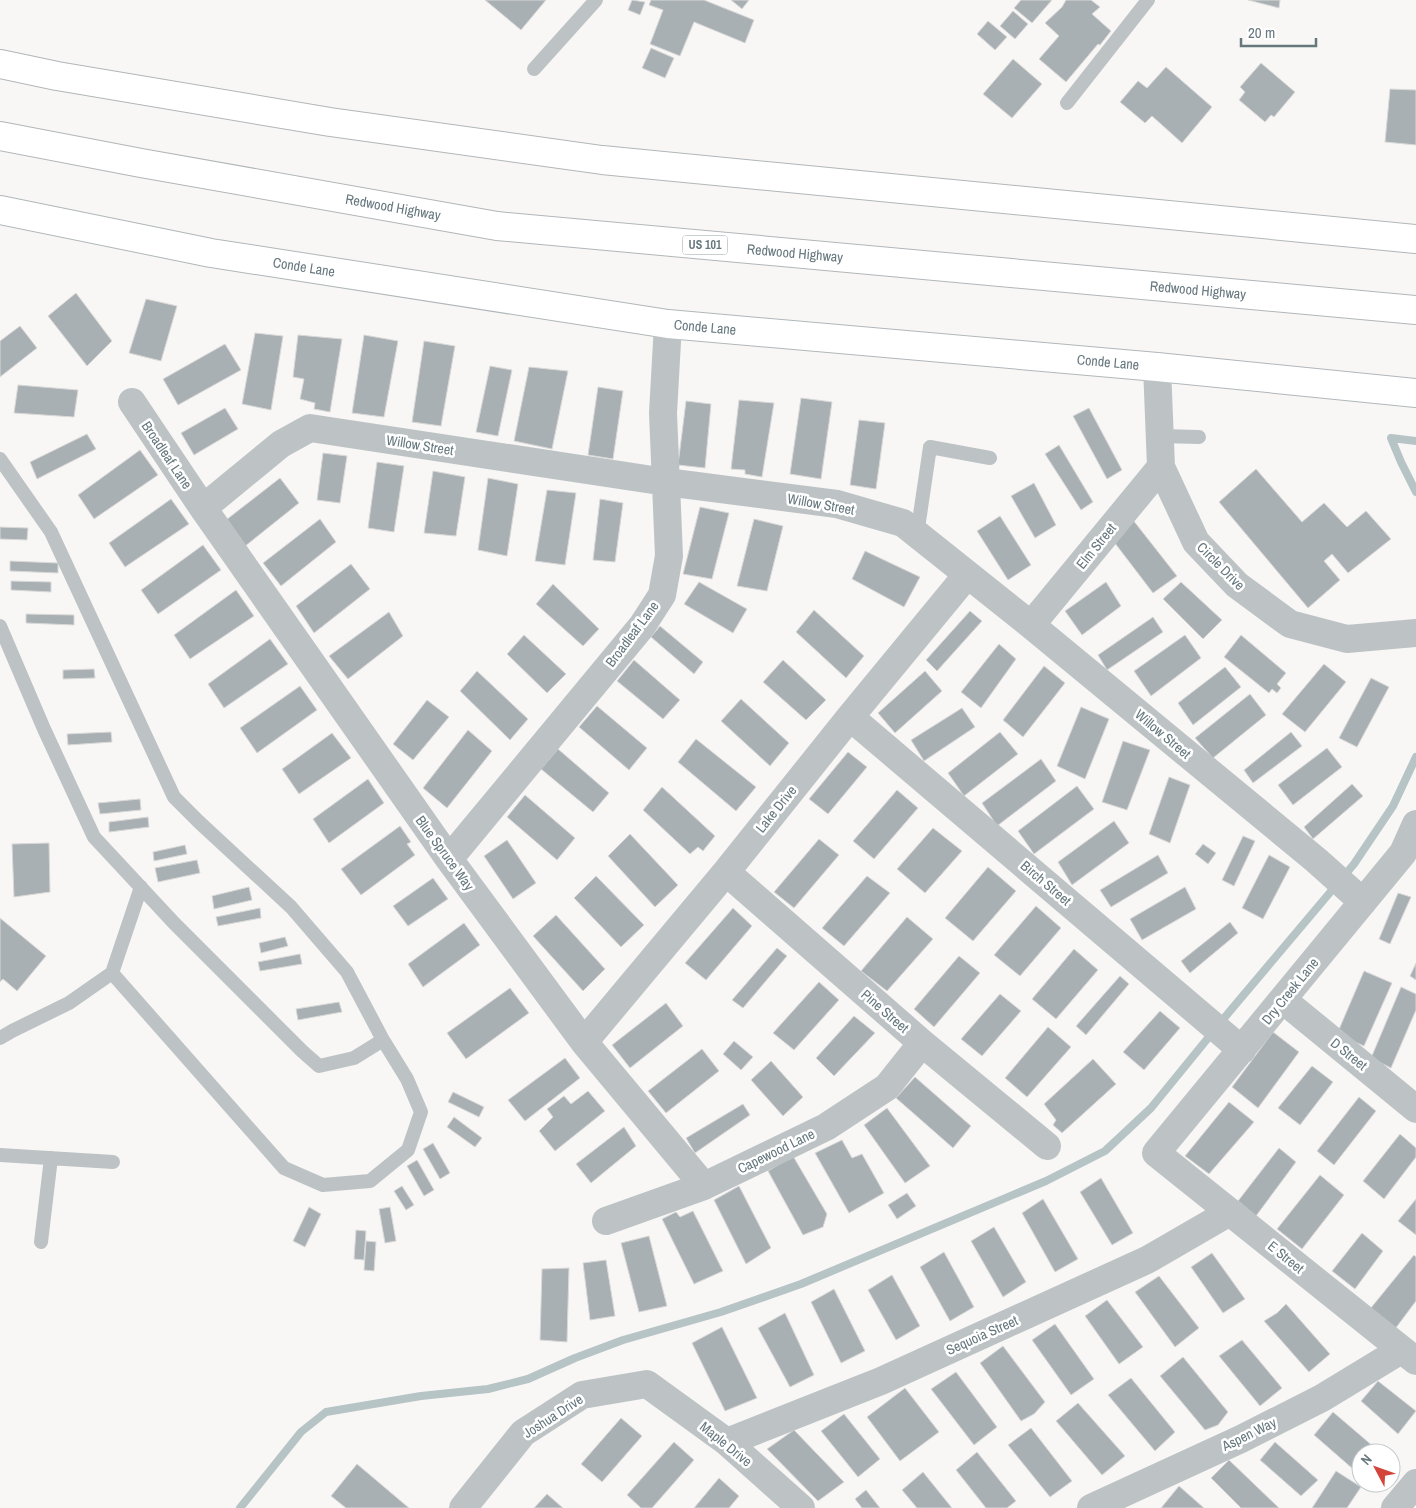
<svg xmlns="http://www.w3.org/2000/svg" width="1416" height="1508" font-family="'Archivo Narrow',sans-serif">
  <style>
    .lines { fill: none; stroke-linecap: round; stroke-linejoin: round }
    .stream { stroke: #b6c4c6; stroke-width: 8 }
    .building { fill: #a8b0b4; stroke: #dad9d8 }
    .secondary-casing { stroke: #b0b7ba; stroke-width: 30 }
    .highway-casing { stroke: #b1b6b9; stroke-width: 30 }
    .lane { stroke: #bdc3c5; stroke-width: 14 }
    .street { stroke: #bdc3c5; stroke-width: 28 }
    .secondary { stroke: #fff; stroke-width: 28 }
    .highway { stroke: #fff; stroke-width: 28 }
    .labels { text-anchor: middle; stroke-width: 5; stroke-linejoin: round; paint-order: stroke }
    .shield { fill: #fff; stroke: #94a0a5; stroke-width: 1 }
    .shield-label { font-size: 12px; font-weight: bold; fill: #66777e }
    .street-label { font-size: 14px; fill: #66777e; stroke: #fff }
  </style>
  <rect width="100%" height="100%" fill="#f8f7f5"/>
  <g class="lines">
    <path class="stream" d="M1416,441L1391,438L1401,462L1416,492
      M240,1508L301,1432L326,1412L421,1396L488,1389L528,1379L575,1358L623,1340L721,1312L801,1284L1046,1181L1105,1151L1151,1108L1230,1011L1354,864L1393,806L1416,757"/>
  </g>
  <path class="building" d="M485,0H546L521,30Z
    M632,0L645,2L640,15L628,10Z
    M651,0H704L754,20L745,43L694,22L680,56L650,44L663,10L649,5Z
    M731,0H749L742,9Z
    M1021,0H1052L1032,23L1014,8Z
    M1066,0H1091L1100,7L1092,14L1111,31L1100,45L1098,44L1066,82L1039,59L1059,36L1045,23L1062,7Z
    M1248,0H1280L1279,8Z
    M1013,11L1028,24L1015,39L1000,26Z
    M988,21L1007,37L995,50L977,34Z
    M651,48L674,58L665,78L642,68Z
    M1013,59L1042,84L1012,118L983,94Z
    M1261,63L1295,92L1274,117L1271,115L1265,122L1239,100L1245,92L1240,87Z
    M1166,67L1212,107L1182,143L1152,116L1145,123L1120,102L1138,81L1147,88Z
    M1390,89L1416,90V145L1385,142Z
    M76,293L112,341L87,366L48,316Z
    M146,299L177,306L161,361L129,353Z
    M20,326L37,348L0,377V341Z
    M255,333L283,336L271,410L242,404Z
    M298,335L342,339L330,412L314,409L315,403L300,399L304,379L293,377Z
    M364,335L398,341L384,417L352,413Z
    M424,341L455,346L441,426L412,422Z
    M225,344L241,370L178,405L163,379Z
    M490,366L512,370L498,436L476,432Z
    M529,367L568,371L552,449L514,441Z
    M18,385L78,390L74,417L14,413Z
    M598,387L623,391L613,459L588,455Z
    M801,398L832,402L821,479L790,474Z
    M739,400L774,403L762,477L745,474V470L731,469Z
    M686,401L711,404L705,468L678,465Z
    M225,408L238,429L194,455L181,433Z
    M1089,408L1122,470L1107,479L1073,416Z
    M859,420L885,423L876,489L850,485Z
    M87,434L96,449L37,479L30,462Z
    M1059,445L1093,502L1081,510L1045,454Z
    M140,450L158,475L94,519L78,495Z
    M323,453L347,456L340,503L317,500Z
    M377,462L404,466L394,532L368,528Z
    M1256,469L1302,522L1324,503L1347,527L1366,511L1391,539L1348,573L1332,554L1324,561L1340,580L1308,608L1219,502Z
    M433,471L465,477L456,536L424,533Z
    M280,478L299,503L244,547L226,520Z
    M488,478L518,484L507,556L478,550Z
    M1034,483L1056,525L1035,538L1011,496Z
    M547,490L576,493L565,565L535,561Z
    M171,499L189,524L125,567L109,543Z
    M600,499L623,503L615,562L593,560Z
    M700,507L729,513L712,579L683,574Z
    M1000,516L1031,565L1008,580L977,531Z
    M320,519L336,542L281,586L263,563Z
    M754,519L783,526L767,591L737,586Z
    M1133,520L1177,576L1153,593L1111,538Z
    M0,527L28,528L27,540L0,539Z
    M203,545L221,570L158,614L141,590Z
    M865,551L920,577L904,607L852,579Z
    M10,561L58,563V573L10,571Z
    M351,564L370,589L314,633L296,606Z
    M11,581L51,582V592L11,590Z
    M699,582L747,609L733,633L684,604Z
    M1106,582L1121,606L1082,635L1065,611Z
    M1181,582L1222,620L1203,639L1163,599Z
    M553,584L599,629L583,646L536,604Z
    M236,590L254,616L190,659L174,635Z
    M814,610L864,656L846,678L796,632Z
    M970,611L982,621L937,671L926,660Z
    M389,612L403,636L348,679L329,656Z
    M26,614L74,615V625L26,623Z
    M1153,617L1163,632L1107,670L1098,655Z
    M660,626L703,662L694,674L651,637Z
    M524,635L566,674L547,693L507,654Z
    M1185,635L1201,658L1151,696L1134,671Z
    M1241,635L1286,673L1277,684L1281,688L1277,693L1272,689L1269,693L1224,657Z
    M270,639L288,664L224,708L208,684Z
    M999,644L1016,659L981,708L961,692Z
    M634,660L680,700L663,719L617,681Z
    M783,660L826,700L806,720L763,682Z
    M1324,664L1346,682L1305,732L1282,714Z
    M1044,666L1065,683L1023,737L1003,720Z
    M1225,667L1241,687L1193,725L1178,703Z
    M94,669L95,678L63,679V670Z
    M477,671L528,719L510,740L460,691Z
    M925,671L942,691L895,733L878,713Z
    M1371,678L1389,687L1357,747L1339,738Z
    M300,686L317,710L257,753L240,728Z
    M1250,694L1266,715L1213,758L1195,738Z
    M741,699L789,743L770,766L721,721Z
    M427,700L449,717L413,760L393,744Z
    M597,706L647,748L629,770L579,727Z
    M1081,707L1109,719L1085,779L1057,766Z
    M962,708L975,727L924,761L911,740Z
    M468,730L492,751L447,808L423,788Z
    M111,732L112,742L68,745L67,734Z
    M1000,732L1018,754L964,796L948,773Z
    M1291,732L1302,746L1253,783L1244,770Z
    M332,733L351,758L299,794L282,769Z
    M696,739L756,787L736,811L678,762Z
    M1123,741L1150,750L1127,810L1102,802Z
    M1327,748L1342,767L1293,805L1278,785Z
    M558,749L609,793L593,812L541,769Z
    M848,752L867,767L828,814L809,799Z
    M1041,759L1056,781L997,826L982,803Z
    M1169,777L1190,785L1170,843L1149,834Z
    M368,779L384,803L329,843L313,819Z
    M1352,784L1363,796L1313,839L1304,827Z
    M1077,786L1094,809L1034,854L1018,831Z
    M662,787L715,836L703,851L698,847L690,854L643,810Z
    M897,790L918,808L874,859L853,841Z
    M525,795L575,838L557,860L507,817Z
    M140,799L141,810L100,814L98,803Z
    M148,817L149,827L109,832V822Z
    M1114,821L1129,843L1072,885L1058,862Z
    M400,826L411,842L407,844L415,855L361,895L341,869Z
    M933,828L962,851L925,893L897,869Z
    M630,834L678,885L655,907L608,856Z
    M1243,836L1255,841L1234,886L1222,880Z
    M819,839L839,855L794,908L774,892Z
    M507,840L536,883L513,899L484,856Z
    M49,843L50,892L14,897L12,844Z
    M1203,844L1216,853L1208,864L1195,854Z
    M185,845L187,854L154,861L153,852Z
    M1158,855L1168,873L1111,907L1100,890Z
    M1269,855L1290,867L1263,919L1242,908Z
    M197,860L200,873L158,882L155,868Z
    M988,867L1016,891L973,941L945,918Z
    M596,876L644,925L621,947L574,898Z
    M867,876L890,893L844,946L822,928Z
    M433,878L448,899L408,926L393,906Z
    M249,887L252,900L214,909L212,896Z
    M1185,887L1196,909L1142,940L1130,919Z
    M1398,893L1411,897L1390,944L1379,939Z
    M1036,906L1061,928L1020,976L994,955Z
    M260,908L261,918L218,926L216,917Z
    M733,908L752,926L706,980L685,963Z
    M556,915L605,969L583,991L533,936Z
    M907,917L933,939L887,991L861,971Z
    M0,918L46,956L17,991L3,979L0,982Z
    M1230,922L1238,933L1190,973L1181,961Z
    M464,923L480,945L423,987L408,964Z
    M285,937L288,946L261,953L259,943Z
    M777,948L787,956L743,1008L732,1000Z
    M1074,949L1098,970L1056,1019L1032,999Z
    M300,954L302,964L260,971L258,962Z
    M959,956L980,973L934,1027L914,1009Z
    M1416,963V980L1410,976Z
    M1364,971L1392,983L1364,1046L1337,1034Z
    M1120,976L1129,984L1086,1035L1076,1026Z
    M819,982L839,1000L794,1050L773,1033Z
    M1401,987L1416,994V1010L1391,1068L1371,1058Z
    M510,988L529,1013L466,1059L447,1033Z
    M1000,994L1021,1011L982,1056L961,1039Z
    M339,1002L342,1012L298,1020L296,1009Z
    M666,1003L683,1026L630,1068L612,1045Z
    M1160,1011L1180,1028L1144,1070L1123,1052Z
    M854,1016L875,1033L834,1076L816,1058Z
    M1048,1027L1071,1047L1027,1097L1005,1078Z
    M1273,1032L1299,1052L1258,1108L1232,1087Z
    M734,1041L753,1057L741,1070L723,1054Z
    M702,1049L719,1071L666,1113L648,1091Z
    M565,1058L580,1078L525,1121L508,1100Z
    M1093,1059L1116,1084L1062,1133L1053,1125L1056,1120L1044,1104Z
    M771,1061L803,1097L783,1116L751,1080Z
    M1312,1066L1333,1082L1300,1125L1278,1108Z
    M915,1077L971,1126L953,1148L896,1098Z
    M588,1091L605,1111L555,1151L539,1131L553,1117L547,1109L564,1096L571,1104Z
    M453,1092L484,1107L479,1117L448,1102Z
    M1359,1097L1376,1111L1334,1165L1317,1151Z
    M1229,1102L1254,1122L1209,1174L1185,1156Z
    M743,1104L750,1115L695,1153L686,1138Z
    M887,1108L930,1166L905,1183L864,1125Z
    M454,1117L482,1138L475,1147L447,1127Z
    M624,1127L636,1146L591,1183L576,1164Z
    M1400,1134L1416,1148V1157L1384,1199L1363,1181Z
    M842,1140L852,1158L862,1154L884,1193L849,1213L815,1153Z
    M433,1143L450,1173L440,1179L423,1149Z
    M1279,1148L1296,1162L1256,1216L1238,1201Z
    M793,1156L827,1214L823,1227L803,1235L768,1171Z
    M417,1160L434,1190L424,1196L407,1166Z
    M1320,1175L1344,1195L1302,1249L1277,1229Z
    M1101,1178L1133,1233L1112,1245L1080,1192Z
    M402,1186L414,1205L406,1210L394,1191Z
    M739,1186L771,1248L746,1264L714,1200Z
    M907,1193L916,1206L897,1219L888,1205Z
    M1043,1199L1078,1259L1055,1272L1022,1213Z
    M1416,1199V1235L1398,1221Z
    M309,1207L321,1214L305,1247L293,1241Z
    M390,1207L396,1241L385,1243L379,1209Z
    M693,1211L723,1271L694,1284L662,1219L676,1212L680,1217Z
    M994,1227L1026,1282L1003,1297L971,1241Z
    M356,1230L366,1231L364,1260L354,1259Z
    M1362,1233L1383,1251L1355,1289L1332,1271Z
    M649,1236L667,1306L639,1312L621,1243Z
    M366,1241L376,1242L374,1271L364,1270Z
    M944,1252L974,1307L950,1321L920,1267Z
    M1212,1253L1245,1299L1223,1313L1191,1267Z
    M1414,1255L1416,1257V1301L1395,1329L1370,1309Z
    M606,1260L615,1316L590,1320L583,1263Z
    M569,1268L567,1342L540,1340L542,1269Z
    M892,1275L920,1326L896,1340L868,1290Z
    M1159,1276L1199,1328L1175,1347L1135,1292Z
    M834,1289L865,1351L841,1363L811,1302Z
    M1107,1300L1143,1347L1119,1364L1085,1316Z
    M1286,1304L1330,1354L1309,1372L1264,1321L1277,1313Z
    M785,1313L814,1375L790,1387L758,1328Z
    M1055,1324L1094,1379L1071,1395L1032,1340Z
    M722,1327L757,1398L725,1411L692,1343Z
    M1242,1340L1282,1388L1260,1406L1219,1356Z
    M1003,1346L1045,1402L1034,1414L1021,1421L980,1363Z
    M1183,1357L1228,1412L1218,1425L1205,1430L1160,1376Z
    M956,1372L997,1427L974,1445L931,1389Z
    M1131,1378L1175,1432L1155,1451L1108,1395Z
    M1378,1381L1416,1411L1398,1434L1361,1401Z
    M905,1388L939,1432L900,1461L867,1417Z
    M1078,1403L1125,1456L1102,1475L1056,1421Z
    M1333,1412L1381,1453H1361V1476L1314,1435Z
    M844,1414L880,1459L858,1477L821,1431Z
    M621,1418L642,1436L602,1482L581,1464Z
    M1031,1428L1072,1481L1050,1497L1008,1445Z
    M794,1430L844,1482L818,1501L767,1449Z
    M674,1442L694,1460L652,1508H641L627,1495Z
    M1275,1442L1318,1480L1301,1496L1260,1460Z
    M977,1452L1016,1501L1007,1508H986L956,1470Z
    M1229,1460L1279,1508H1241L1211,1478Z
    M357,1464L409,1508H346L331,1496Z
    M1336,1471L1361,1487L1347,1508H1312Z
    M923,1472L952,1508H917L902,1490Z
    M719,1478L739,1496L729,1508H694Z
    M1179,1486L1204,1508H1161Z
    M866,1490L880,1508H862L855,1499Z
    M547,1494L563,1508H534Z"/>
  <g class="lines">
    <defs>
      <path id="secondary" d="M0,210L211,253L668,324L1157,367L1416,393"/>
      <path id="highway" d="M0,64L57,76L330,122L602,160L1416,239
        M0,136L141,163L497,226L1416,310"/>
    </defs>
    <use href="#secondary" class="secondary-casing"/>
    <use href="#highway" class="highway-casing"/>
    <path class="lane" d="M534,69L596,0
      M1067,103L1148,0
      M1160,436L1199,437
      M0,459L51,532L174,797L199,822L291,907L347,972L383,1040L407,1079L421,1112L408,1150L370,1181L323,1185L284,1168L112,973L141,887
      M917,535L930,447L990,458
      M0,626L44,729L94,837L174,923L302,1051L319,1066L354,1058L383,1040
      M0,1038L12,1031L69,1003L112,973
      M0,1155L113,1162
      M41,1242L51,1158"/>
    <path class="street" d="M1157,367L1161,467L1196,542L1237,585L1290,624L1347,639L1416,633
      M132,402L203,508L449,859L584,1042L704,1186
      M203,508L281,444L310,428L666,482L837,504L903,523L1031,625L1316,860L1363,902
      M1031,625L1161,467
      M850,717L1242,1050
      M1416,824L1403,853L1156,1153L1416,1361
      M449,859L642,626L662,595L669,556L663,413L668,324
      M726,872L922,1043L1047,1146
      M1283,1000L1416,1109
      M584,1042L726,872L850,717L967,575
      M606,1221L704,1186L826,1127L887,1087L922,1043
      M727,1442L881,1381L1147,1260L1230,1212
      M463,1508L523,1433L582,1395L647,1384L727,1442L801,1508
      M1091,1508L1241,1439L1322,1398L1401,1350
      M1395,1508L1416,1483"/>
    <use href="#secondary" class="secondary"/>
    <use href="#highway" class="highway"/>
  </g>
  <g class="labels">
    <rect class="shield" x="682.5" y="235.5" width="45" height="19" rx="4"/>
    <g class="shield-label">
      <text x="705" y="249">US 101</text>
    </g>
    <g class="street-label">
      <text transform="translate(393 207) rotate(10)" y="5">Redwood Highway</text>
      <text transform="translate(795 253) rotate(5)" y="5">Redwood Highway</text>
      <text transform="translate(304 267) rotate(9)" y="5">Conde Lane</text>
      <text transform="translate(1198 290) rotate(5)" y="5">Redwood Highway</text>
      <text transform="translate(705 327) rotate(5)" y="5">Conde Lane</text>
      <text transform="translate(1108 362) rotate(5)" y="5">Conde Lane</text>
      <text transform="translate(420 445) rotate(9)" y="5">Willow Street</text>
      <text transform="translate(167 455) rotate(56)" y="5">Broadleaf Lane</text>
      <text transform="translate(821 504) rotate(10)" y="5">Willow Street</text>
      <text transform="translate(1096 546) rotate(-51)" y="5">Elm Street</text>
      <text transform="translate(1221 566) rotate(45)" y="5">Circle Drive</text>
      <text transform="translate(632 634) rotate(-53)" y="5">Broadleaf Lane</text>
      <text transform="translate(1163 734) rotate(40)" y="5">Willow Street</text>
      <text transform="translate(776 809) rotate(-51)" y="5">Lake Drive</text>
      <text transform="translate(445 853) rotate(54)" y="5">Blue Spruce Way</text>
      <text transform="translate(1046 883) rotate(40)" y="5">Birch Street</text>
      <text transform="translate(1290 991) rotate(-51)" y="5">Dry Creek Lane</text>
      <text transform="translate(885 1011) rotate(41)" y="5">Pine Street</text>
      <text transform="translate(1349 1054) rotate(39)" y="5">D Street</text>
      <text transform="translate(776 1151) rotate(-26)" y="5">Capewood Lane</text>
      <text transform="translate(1286 1257) rotate(39)" y="5">E Street</text>
      <text transform="translate(982 1335) rotate(-24)" y="5">Sequoia Street</text>
      <text transform="translate(553 1416) rotate(-33)" y="5">Joshua Drive</text>
      <text transform="translate(1249 1434) rotate(-26)" y="5">Aspen Way</text>
      <text transform="translate(726 1444) rotate(39)" y="5">Maple Drive</text>
    </g>
  </g>
  <g transform="translate(1376 1468) rotate(311)"><circle r="24" fill="#ffffff" stroke="#c2c9cb"/>
  <path d="M0-4L9 19L0 12L-9 19Z" fill="#d3443a"/>
  <text y="-8" font-size="14" font-weight="bold" text-anchor="middle" fill="#66777e">N</text>
  </g>
  <path d="M1241 38v8h75v-8" fill="none" stroke="#66777e" stroke-width="2.5"/>
  <text x="1248" y="38" font-size="15" fill="#66777e" stroke="#ffffff" stroke-width="4" paint-order="stroke">20 m</text>
</svg>
